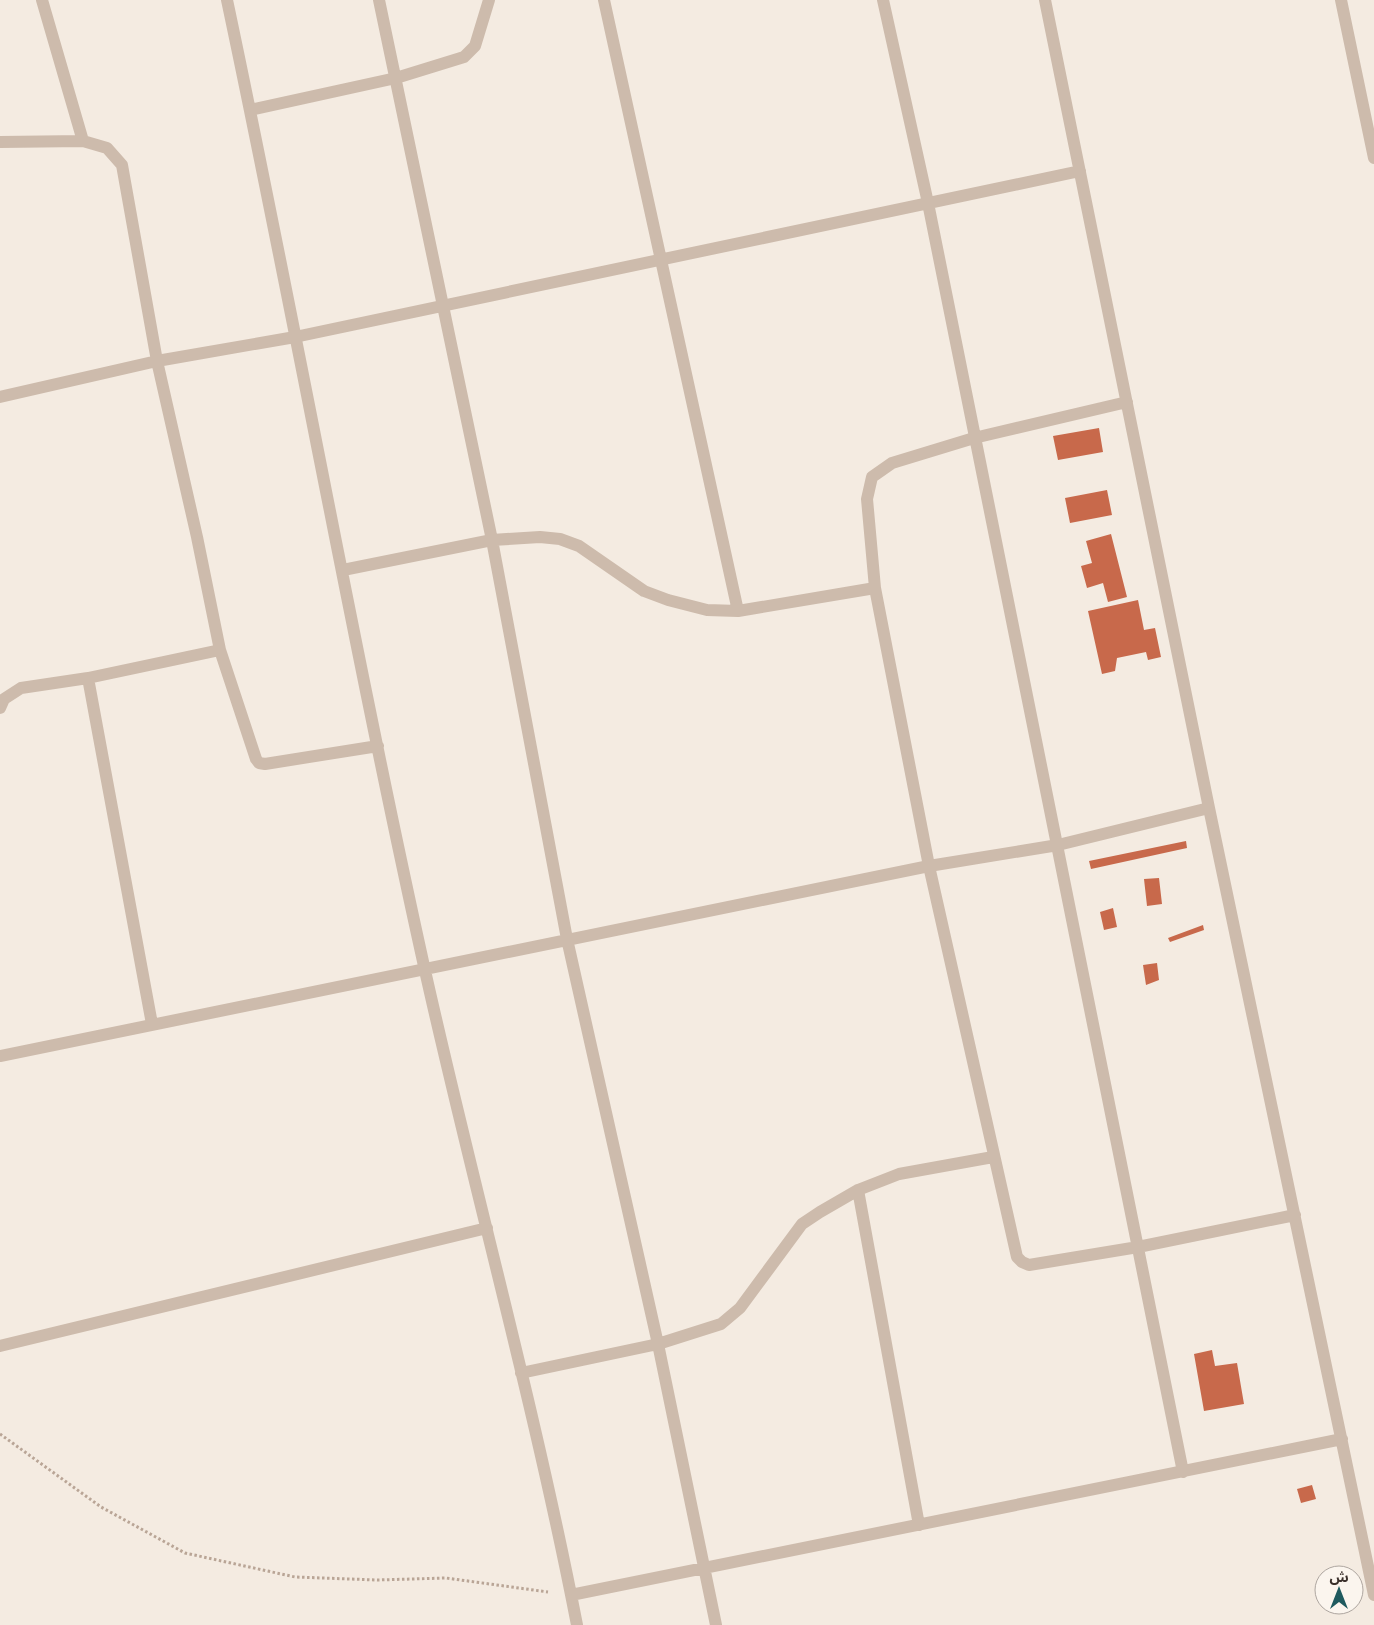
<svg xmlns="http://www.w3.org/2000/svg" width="1374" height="1625" font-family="'Public Sans','Noto Sans Arabic',sans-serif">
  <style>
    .building { fill: #c8694b }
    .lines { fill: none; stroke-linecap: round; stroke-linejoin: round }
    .path { stroke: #b9a596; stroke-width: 3; stroke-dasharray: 2.5 2.5; stroke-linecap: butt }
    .minor { stroke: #cdbbac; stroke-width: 12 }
  </style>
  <rect width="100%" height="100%" fill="#f4ebe1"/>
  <path class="building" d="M1099,428L1103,452L1058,460L1053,436Z
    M1107,490L1112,515L1070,523L1065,498Z
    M1111,534L1127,597L1108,602L1103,583L1087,588L1081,566L1092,563L1086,541Z
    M1138,600L1144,630L1155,628L1161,657L1148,660L1146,652L1117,658L1115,671L1102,674L1088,611Z
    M1186,841L1187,848L1091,869L1089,861Z
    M1159,878L1162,904L1147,906L1144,879Z
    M1113,908L1117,927L1104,930L1100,912Z
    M1203,925L1204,930L1170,942L1168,938Z
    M1157,963L1159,980L1146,985L1143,965Z
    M1212,1350L1215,1366L1237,1363L1244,1404L1204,1411L1194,1354Z
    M1312,1485L1316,1499L1301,1503L1297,1489Z"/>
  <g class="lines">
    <path class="path" d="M0,1434L101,1507L185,1553L295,1577L377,1580L446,1578L548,1592"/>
    <path class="minor" d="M42,0L83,141
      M227,0C295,321 353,645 424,966C473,1186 534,1403 577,1625
      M379,0L492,540L567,939L658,1344L716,1625
      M604,0L738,611
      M883,0L928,203L1183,1472
      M1045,0L1209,808L1374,1595
      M1341,0L1374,158
      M250,110L396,78L464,57L475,46L489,0
      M0,142L83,141L107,148L122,165L157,361L197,537L220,650L256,759L259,763L265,764L378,746
      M0,397L157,361L295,337L1080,171
      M1127,402L974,438L892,463L872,477L867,499L875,588L929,866L1017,1257L1022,1262L1029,1265L1138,1247L1295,1215
      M343,570L492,540L540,537L560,539L579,546L644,591L668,600L707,610L738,611L875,588
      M88,678L152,1024
      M0,708L4,699L21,688L88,678L220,650
      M0,1056L929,866L1058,845L1209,808
      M858,1190L919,1525
      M0,1346L487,1228
      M521,1373L658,1344L721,1324L740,1308L802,1224L820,1212L858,1190L899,1174L993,1157
      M571,1595L1342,1439"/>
  </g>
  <g transform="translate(1339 1590)"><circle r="24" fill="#fbf5ee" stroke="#aea6a0"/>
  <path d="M0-4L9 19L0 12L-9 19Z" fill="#1f5a5e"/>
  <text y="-8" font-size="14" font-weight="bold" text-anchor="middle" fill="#3b302b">ش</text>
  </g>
</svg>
